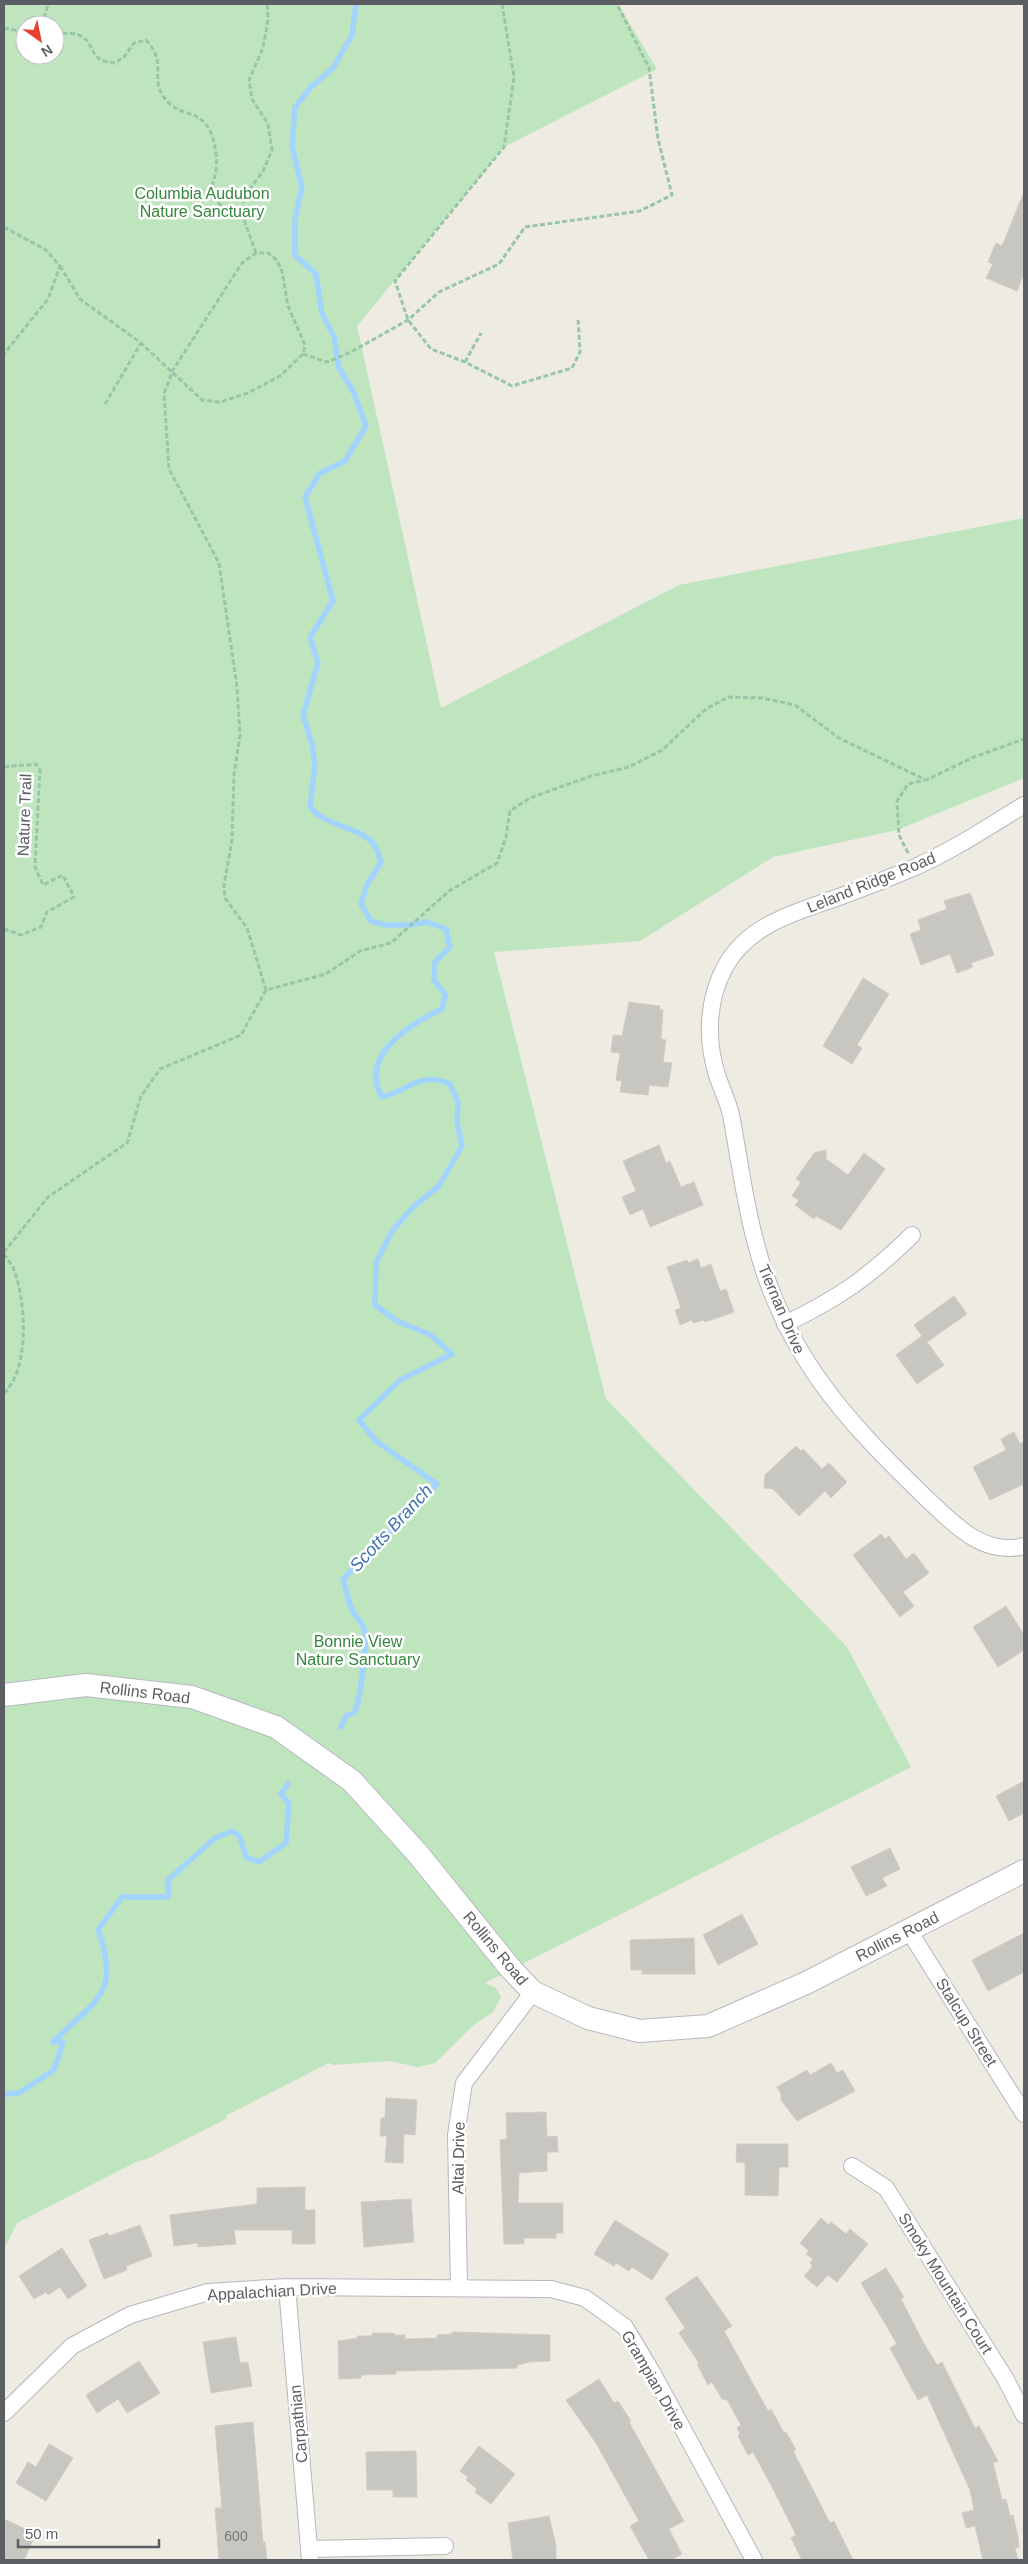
<svg xmlns="http://www.w3.org/2000/svg" width="1028" height="2564" font-family="Helvetica,sans-serif">
  <style>
    .green { fill: #bfe5bf; fill-rule: evenodd }
    .lines { fill: none; stroke-linecap: round; stroke-linejoin: round }
    .stream { stroke: #a2d4fe; stroke-width: 5.5 }
    .building { fill: #c8c6c0; stroke: #d2cdc1 }
    .street-casing { stroke: #b5b8bd; stroke-width: 18 }
    .secondary-casing { stroke: #b6b9bf; stroke-width: 24 }
    .path { stroke: #98c6a6; stroke-width: 3; stroke-dasharray: 5 2.5; stroke-linecap: butt }
    .street { stroke: #fff; stroke-width: 16 }
    .secondary { stroke: #fff; stroke-width: 22 }
    .labels { text-anchor: middle; stroke-width: 5; stroke-linejoin: round; paint-order: stroke }
    .number-label { font-size: 14px; fill: #76787a }
    .park-label { font-size: 16px; fill: #36863c; stroke: #fff }
    .street-label { font-size: 16px; fill: #5b5e63; stroke: #fff }
    .water-label { font-size: 18px; font-style: italic; fill: #3f74af; stroke: #fff }
  </style>
  <rect width="100%" height="100%" fill="#edebe2"/>
  <path class="green" d="M4,4H618L657,69L504,147L357,326L441,708L679,585L1024,518V778L897,830L773,857L640,941L494,952L606,1399L847,1647L911,1767L485,1983L496,1988L501,1997L493,2012L474,2025L435,2063L418,2067L389,2061L333,2065L329,2063L227,2115L226,2119L147,2159L136,2162L17,2223L4,2249ZM25,25H55V55H25Z"/>
  <g class="lines">
    <path class="stream" d="M341,1727L346,1716L355,1712C360,1699 368,1641 364,1628C362,1623 356,1617 353,1612C348,1602 346,1589 343,1579L437,1484L376,1441L359,1420L400,1380L452,1354L431,1335L397,1321L375,1305L376,1262L393,1230L413,1207L439,1186L462,1146L457,1122L458,1102L450,1084C418,1071 411,1090 382,1097C358,1056 410,1024 442,1009L445,994L434,980L435,962L450,947L446,929L427,922L409,925H385L371,921L361,904L367,885L381,862C379,857 377,848 374,844C356,825 326,827 310,807L315,765L312,744L303,715L318,663L310,637L333,601L305,497L320,473L345,461L366,426L353,391L339,368L334,337L322,314L316,274L295,255V220L302,187L292,146L295,107L311,87L333,68L352,35L356,4
      M4,2094L19,2093L54,2070L63,2042H53C94,2001 122,1994 98,1930L122,1897H168V1880L215,1838L232,1831L240,1837L246,1857L259,1862L286,1843L289,1803L281,1794L288,1784"/>
  </g>
  <path class="building" d="M1024,192V273L1017,291L986,278L993,264L988,262L996,243L1002,246Z
    M970,893L994,955L971,963L973,967L957,973L950,954L921,965L910,934L921,930L918,920L947,909L944,901Z
    M863,978L889,994L857,1045L862,1048L852,1064L823,1046Z
    M629,1002L660,1006L659,1009L663,1010L661,1039L666,1040L663,1062L672,1063L668,1087L649,1085L648,1095L620,1092L622,1081L616,1080L620,1053L611,1052L613,1035L622,1036Z
    M659,1145L666,1163L670,1161L681,1187L694,1182L703,1205L650,1227L643,1209L630,1215L622,1197L636,1191L623,1161Z
    M826,1150V1159L848,1175L864,1153L885,1169L841,1230L816,1216L814,1219L795,1205L799,1200L792,1196L801,1182L796,1179L814,1153Z
    M698,1259L701,1268L711,1264L720,1291L726,1289L734,1312L705,1322L704,1320L693,1323L692,1320L680,1325L675,1310L681,1308L667,1267L687,1260L688,1263Z
    M954,1296L967,1314L927,1342L944,1365L917,1384L896,1355L922,1336L914,1325Z
    M1014,1432L1020,1444L1024,1441V1484L990,1500L973,1467L1006,1450L1001,1439Z
    M796,1446L801,1451L803,1449L822,1469L829,1463L847,1482L831,1498L825,1491L799,1516L773,1489L764,1488L765,1475Z
    M881,1534L885,1539L889,1536L906,1559L914,1553L929,1573L903,1592L914,1606L900,1617L853,1555Z
    M1006,1606L1024,1635V1650L998,1667L973,1627Z
    M1024,1781V1813L1009,1821L996,1796Z
    M890,1848L900,1869L882,1878L887,1886L866,1896L851,1867Z
    M742,1914L758,1944L718,1965L703,1935Z
    M1024,1933V1972L988,1991L972,1960Z
    M694,1938L695,1974H642V1970H631L630,1940Z
    M831,2063L837,2073L843,2070L855,2091L797,2121L781,2100V2094L777,2087L807,2070L810,2075Z
    M386,2098L417,2100L415,2135L404,2134L403,2163L385,2162L387,2136H380L381,2118H385Z
    M546,2112L547,2137L557,2136L558,2152H547V2171L519,2173L518,2203H563V2233H556V2238H524V2244H504L500,2140L507,2139L506,2113Z
    M737,2144H788V2167H779L778,2196L745,2195V2163L736,2162Z
    M305,2187V2210H315V2244H292V2230H234L236,2244L198,2247V2243L174,2246L170,2215L257,2204V2188Z
    M411,2199L414,2242L364,2247L361,2202Z
    M821,2218L829,2225L831,2222L846,2234L850,2229L868,2244L837,2282L828,2275L817,2287L804,2276L812,2267L810,2262L813,2259L806,2254L809,2251L800,2243Z
    M615,2220L669,2254L652,2280L632,2267L629,2271L616,2263L614,2266L594,2254Z
    M140,2225L152,2256L126,2266L127,2270L104,2279L89,2240L108,2233L109,2236Z
    M62,2248L87,2286L68,2299L60,2287L48,2295L46,2292L34,2299L19,2276Z
    M886,2268L904,2297L901,2299L923,2342L937,2365L942,2362L975,2428L979,2426L998,2461L993,2463L1002,2500L1006,2499L1010,2516L1013,2515L1018,2537L1019,2547L1015,2548L1018,2560H983L975,2526L966,2528L962,2513L974,2510L970,2490L927,2395L918,2400L890,2348L897,2344L861,2283Z
    M697,2276L732,2326L724,2331L768,2411L771,2409L784,2433L786,2432L796,2450L793,2451L830,2523L834,2521L853,2560H802L791,2538L796,2535L772,2487L753,2452L748,2455L738,2436L740,2434L737,2428L741,2425L727,2400L722,2399L712,2382L708,2385L697,2364L699,2363L679,2333L685,2328L665,2298Z
    M452,2332L550,2335V2361L530,2362L517,2365L518,2368L396,2371V2374L361,2375V2378L339,2379L338,2341L358,2338L357,2336H372V2333H394V2335H405V2339L437,2338V2335L452,2334Z
    M236,2337L240,2363L248,2362L252,2386L211,2393L203,2342Z
    M139,2361L160,2393L127,2413L118,2399L97,2413L86,2395Z
    M599,2379L614,2403L618,2401L631,2421L629,2422L684,2521L669,2529L682,2554L671,2560H649L630,2526L639,2521L596,2443L566,2400Z
    M253,2422L263,2542H265L267,2560H219L215,2508H222L215,2426Z
    M49,2444L73,2458L46,2501L16,2483L28,2462L36,2467Z
    M479,2446L515,2474L491,2504L475,2492L477,2489L466,2480L468,2477L460,2471Z
    M416,2451L417,2497H393V2490H367L366,2452Z
    M549,2516L556,2546V2560H513L508,2523Z
    M4,2519L36,2534L24,2560H4Z"/>
  <g class="lines">
    <defs>
      <path id="street" d="M1024,805C988,827 952,851 913,868C889,878 864,888 839,897C797,912 748,924 725,967C707,1000 706,1040 717,1075C721,1088 728,1101 731,1115C739,1156 744,1199 755,1240C783,1352 844,1419 925,1497C952,1522 982,1557 1024,1546
        M785,1324C839,1298 869,1277 912,1235
        M909,1931L1024,2114
        M852,2166L886,2188L1005,2378L1024,2415
        M287,2287L310,2560
        M459,2287L456,2135L464,2083L533,1992
        M4,2413L72,2346L130,2315L208,2292L287,2287L551,2289L585,2298L625,2327L652,2372L754,2560
        M309,2549L445,2546"/>
      <path id="secondary" d="M4,1695L86,1685L192,1697L276,1727L352,1781L418,1854L511,1969L533,1992L588,2018L639,2031L708,2026L806,1983L1024,1871"/>
    </defs>
    <use href="#street" class="street-casing"/>
    <use href="#secondary" class="secondary-casing"/>
    <path class="path" d="M502,4L514,77L504,147L395,281L408,320L431,349L465,362L512,386L572,368L580,352L578,318
      M42,25L48,4
      M4,28L25,32
      M55,34C62,34 73,32 79,35C98,44 86,61 115,63L124,57L134,43L146,40C168,64 150,76 163,96C181,124 209,100 216,154C220,188 197,186 231,215L242,214
      M4,227L46,250L60,266L48,299L4,354
      M256,253L242,214L244,197L263,171L272,150L268,124L252,99L249,80L263,48L268,20L267,4
      M60,266L80,299L141,343L202,400L220,402L248,393L280,376L303,354L305,345L288,306L282,271L277,260L268,253H256L242,263L173,370L164,394L169,469L219,563L237,687L240,736L234,774L232,840L224,885L225,898L247,928L266,990
      M303,354L327,362L351,352L408,320L439,292L499,264L525,227L640,211L672,195L658,139L649,68L617,4
      M465,362L481,333
      M105,404L141,343
      M4,767L36,764L40,770L35,867L43,885L63,875L74,897L47,912L41,927L21,935L4,929
      M908,853L899,835L897,801L908,784L925,780
      M4,1252L48,1197L127,1143L141,1096L160,1069L241,1035L266,990L326,974L360,951L391,943L449,891L497,863L506,837L510,811L530,798L591,776L629,767L662,750L706,709L728,697L762,698L795,705L839,738L926,780L974,757L1024,739
      M4,1254C7,1259 12,1265 14,1270C26,1301 30,1369 4,1393"/>
    <use href="#street" class="street"/>
    <use href="#secondary" class="secondary"/>
  </g>
  <g class="labels">
    <g class="number-label">
      <text x="236" y="2541">600</text>
    </g>
    <g class="park-label">
      <text x="202" y="199">Columbia Audubon<tspan x="202" dy="18">Nature Sanctuary</tspan></text>
      <text x="358" y="1647">Bonnie View<tspan x="358" dy="18">Nature Sanctuary</tspan></text>
    </g>
    <g class="street-label">
      <text transform="translate(24 815) rotate(-88)" y="6">Nature Trail</text>
      <text transform="translate(871 882) rotate(-22)" y="6">Leland Ridge Road</text>
      <text transform="translate(782 1309) rotate(67)" y="6">Tiernan Drive</text>
      <text transform="translate(145 1692) rotate(7)" y="6">Rollins Road</text>
      <text transform="translate(897 1936) rotate(-27)" y="6">Rollins Road</text>
      <text transform="translate(496 1948) rotate(50)" y="6">Rollins Road</text>
      <text transform="translate(967 2022) rotate(58)" y="6">Stalcup Street</text>
      <text transform="translate(458 2158) rotate(-89)" y="6">Altai Drive</text>
      <text transform="translate(946 2283) rotate(58)" y="6">Smoky Mountain Court</text>
      <text transform="translate(272 2291) rotate(-3)" y="6">Appalachian Drive</text>
      <text transform="translate(654 2380) rotate(60)" y="6">Grampian Drive</text>
      <text transform="translate(298 2424) rotate(-95)" y="6">Carpathian</text>
    </g>
    <g class="water-label">
      <text transform="translate(391 1528) rotate(-47)" y="6">Scotts Branch</text>
    </g>
  </g>
  <rect width="1028" height="2564" fill="none" stroke="#5b5e63" stroke-width="10"/>
  <g transform="translate(40 40) rotate(147)"><circle r="24" fill="#ffffff" stroke="#bdbfc1"/>
  <path d="M0-4L9 19L0 12L-9 19Z" fill="#e7402f"/>
  <text y="-8" font-size="14" font-weight="bold" text-anchor="middle" fill="#5b5e63">N</text>
  </g>
  <path d="M18 2539v8h141v-8" fill="none" stroke="#5b5e63" stroke-width="2.5"/>
  <text x="25" y="2539" font-size="15" fill="#5b5e63" stroke="#ffffff" stroke-width="4" paint-order="stroke">50 m</text>
</svg>
